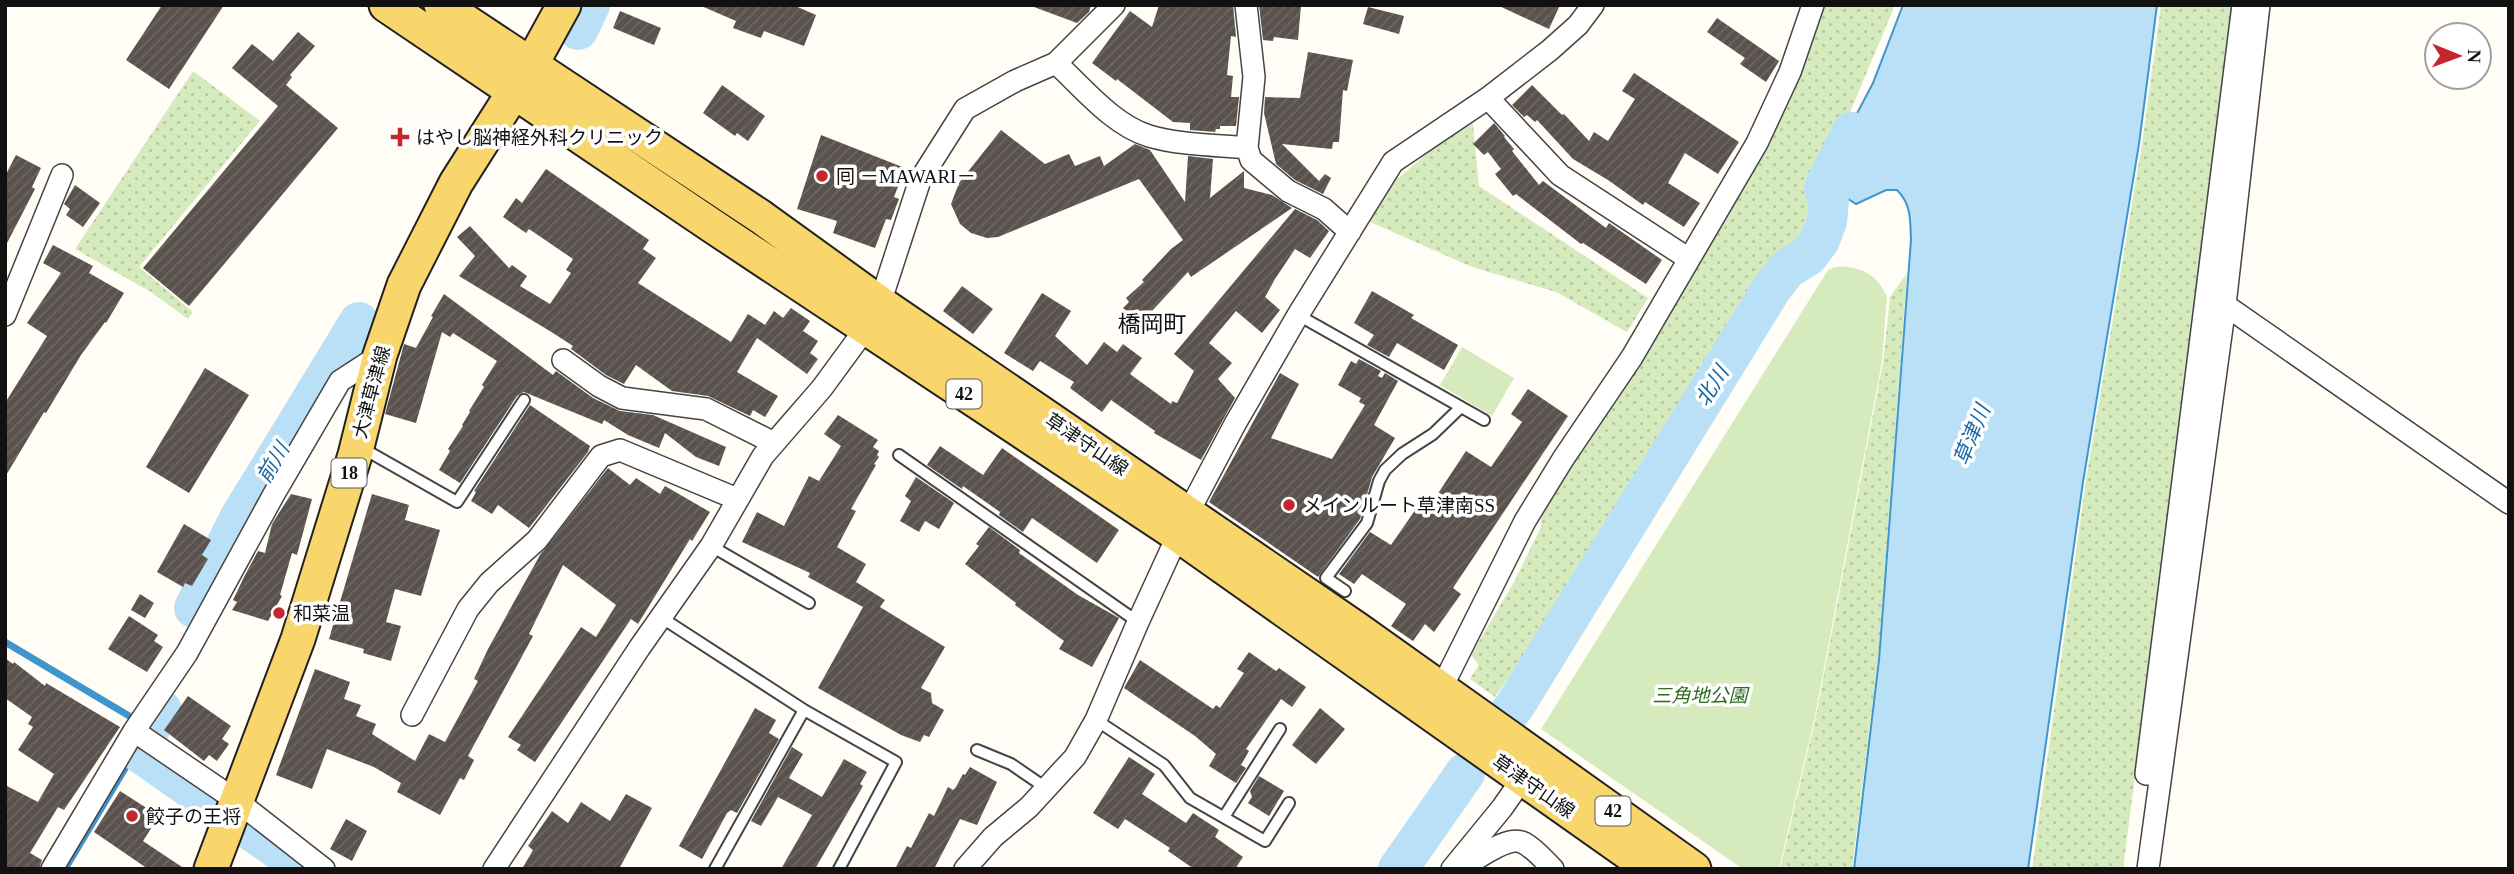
<svg xmlns="http://www.w3.org/2000/svg" width="2514" height="874" font-family="'Times New Roman','Noto Sans JP',serif">
  <style>
    .grass { fill: url(#grass-dots) }
    .park { fill: #d5ebbd }
    .water { fill: #b9e0f7; stroke: #3f96cf; stroke-width: 2 }
    .lines { fill: none; stroke-linecap: round; stroke-linejoin: round }
    .stream { stroke: #3f96cf; stroke-width: 7 }
    .river { stroke: #b9e0f7; stroke-width: 40 }
    .building { fill: url(#building-hatch) }
    .lane-casing { stroke: #444; stroke-width: 14 }
    .street-casing { stroke: #444; stroke-width: 24 }
    .primary-casing { stroke: #222; stroke-width: 37 }
    .lane { stroke: #fff; stroke-width: 10 }
    .street { stroke: #fff; stroke-width: 21 }
    .primary { stroke: #f9d66b; stroke-width: 33 }
    .poi-dot { fill: #c4262e; stroke: #fff; stroke-width: 2.5 }
    .labels { text-anchor: middle; stroke-width: 7; stroke-linejoin: round; paint-order: stroke }
    .shield { fill: #fff; stroke: #585858; stroke-width: 2 }
    .shield-label { font-size: 18px; font-weight: bold; fill: #111 }
    .poi-label { font-size: 19px; fill: #111; stroke: #fff; text-anchor: start }
    .street-label { font-size: 19px; fill: #111; stroke: #fff }
    .park-label { font-size: 19px; font-style: italic; fill: #2f6b1f; stroke: #fff }
    .water-label { font-size: 21px; font-style: italic; fill: #1768a6; stroke: #fff }
    .quarter-label { font-size: 23px; fill: #111; stroke: #fff }
  </style>
  <defs>
    <pattern id="grass-dots" width="8" height="8" patternUnits="userSpaceOnUse" patternTransform="scale(1.75)"><rect width="8" height="8" fill="#d5ebbd"/><path d="M2 2h.1M6 6h.1" fill="none" stroke="#b6c8a1" stroke-width="1.8" stroke-linecap="round"/></pattern>
    <pattern id="building-hatch" width="6" height="6" patternUnits="userSpaceOnUse" patternTransform="scale(1.75)"><rect width="6" height="6" fill="#5a524d"/><path d="M-1 1l2-2M0 6l6-6M5 7l2-2" fill="none" stroke="#6d6662"/></pattern>
  </defs>
  <rect width="100%" height="100%" fill="#fffdf5"/>
  <path class="grass" d="M1824,5H1895L1840,136L1814,184L1819,201L1820,221L1810,241L1775,266L1735,334L1719,353L1544,628L1495,697L1470,679L1479,665L1471,655L1514,582L1541,527L1542,508L1817,25Z
    M2161,5H2235L2123,869H2032L2086,480L2142,144Z
    M193,71L260,121L139,267L193,312L188,319L151,292L75,249Z
    M1472,115L1479,186L1648,298L1627,332L1556,292L1472,267L1368,221L1396,180Z
    M1907,273L1878,660L1852,869H1780L1816,716L1883,362L1890,297Z"/>
  <path class="park" d="M1836,267C1860,265 1878,275 1887,297L1882,361L1815,716L1779,869H1743L1541,729L1828,270Z
    M1462,347L1514,378L1492,416L1440,385Z"/>
  <path class="water" d="M1903,5H2157L2139,144L2083,482L2028,869H1854L1879,660L1911,240C1910,221 1912,205 1897,190H1886L1856,204L1839,193L1823,178L1873,83Z"/>
  <g class="lines">
    <path class="stream" d="M5,642L151,729
      M65,869L136,750"/>
    <path class="river" d="M578,30L590,5
      M194,608L240,517L359,322
      M162,710L136,750L306,869
      M1478,756L1516,704L1772,288L1787,269L1808,256L1820,240L1827,221L1829,201L1824,189L1827,181L1852,132
      M1398,869L1465,773"/>
  </g>
  <path class="building" d="M162,5H224L169,89L126,60Z
    M699,5H793L816,15L804,46L764,31L761,38L733,28L736,21Z
    M1035,5H1091L1089,12L1077,23L1034,7Z
    M1159,5H1233L1236,37L1231,36L1227,75L1233,76L1231,97H1239L1236,126H1220V129H1216L1215,132L1190,130V123L1173,122L1117,79L1116,81L1092,63L1130,11L1152,27Z
    M1259,5H1301L1298,40L1274,37L1273,41L1263,40Z
    M1497,5H1560L1549,29Z
    M1368,7L1404,16L1399,34L1363,24Z
    M620,11L661,28L654,45L613,28Z
    M1717,18L1779,61L1766,82L1740,64L1745,58L1707,32Z
    M298,32L315,46L290,75L292,77L286,85L338,128L189,306L143,268L278,106L232,68L252,44L273,61Z
    M1308,52L1353,60L1347,91L1343,90L1339,142H1333L1332,149L1282,144L1319,181L1325,174L1331,178L1323,194L1295,180L1276,164L1264,113L1265,97L1300,98Z
    M1634,73L1739,142L1718,174L1685,153L1668,183L1700,203L1684,227L1645,202L1643,205L1608,180L1573,159L1537,120L1535,122L1527,115L1524,117L1512,105L1532,85L1562,115L1564,114L1589,141L1594,132L1608,141L1635,99L1622,91Z
    M722,85L765,116L748,141L737,133L735,136L703,113Z
    M1494,123L1505,136L1504,137L1514,149L1512,151L1539,185L1543,181L1606,228L1609,223L1662,260L1646,284L1583,243L1581,244L1516,194L1513,196L1495,174L1501,169L1488,152L1484,155L1473,144Z
    M1001,130L1045,164L1069,154L1075,166L1100,156L1104,166L1135,144L1150,150L1185,202L1188,156L1213,159L1210,198L1244,171V188L1272,195L1292,208L1191,277L1188,272L1139,325L1123,308L1129,302L1126,298L1144,282L1142,280L1171,249L1183,240L1139,179L998,237L987,238L971,233L960,224L951,204L959,183Z
    M821,135L905,168L894,197L899,199L891,220L886,219L875,248L833,233L837,221L797,209Z
    M16,155L41,168L32,187L35,189L5,247V176Z
    M546,169L649,240L643,249L656,258L638,283L731,342L748,314L765,325L774,311L783,318L791,308L810,321L803,331L818,341L810,353L818,359L807,374L757,338L737,372L778,396L765,417L753,410L750,416L708,396L672,391L636,365L624,384L606,375L571,349L573,346L553,333L459,276L475,256L457,237L470,226L509,268L512,265L527,276L520,286L550,304L571,273L566,270L573,259L529,229L526,233L503,217L516,198L522,203Z
    M75,185L100,203L83,227L66,215L70,209L64,204Z
    M1295,209L1317,220L1329,231L1310,258L1295,249L1275,279L1265,297L1280,310L1262,333L1236,311L1209,343L1232,363L1218,379L1235,398L1201,460L1154,433L1155,431L1111,400L1102,412L1070,388L1074,382L1040,361L1033,371L1004,353L1042,293L1071,311L1055,336L1087,365L1104,342L1117,352L1123,344L1142,358L1130,374L1171,404L1172,401L1177,403L1194,371L1174,354Z
    M53,245L93,266L89,273L124,293L106,323L105,322L81,355L46,413L44,412L5,477V403L47,336L27,323L61,273L43,263Z
    M962,286L993,309L973,334L943,311Z
    M1372,291L1414,315L1411,318L1458,345L1444,370L1397,343L1389,357L1367,345L1374,335L1354,323Z
    M444,294L553,375L556,371L593,398L620,411L653,415L726,447L719,466L696,457L665,433L659,448L628,435L604,420L602,424L524,392L517,396L460,483L439,470L450,451L448,449L463,426L462,425L470,412L469,411L484,387L482,385L497,361L453,333L450,337L442,332L416,423L385,414L404,344L416,348L433,317L431,316Z
    M1359,359L1381,371L1378,376L1382,378L1385,373L1398,381L1374,425L1395,438L1372,477L1360,519L1318,577L1209,502L1280,373L1299,384L1271,438L1332,459L1365,405L1359,402L1361,398L1338,385L1351,361L1356,364Z
    M205,368L249,395L189,493L146,467Z
    M1528,389L1568,416L1453,588L1461,594L1434,632L1425,624L1413,641L1391,626L1406,604L1362,574L1354,584L1339,574L1370,532L1391,545L1427,493L1435,498L1466,451L1491,467L1522,422L1511,414Z
    M530,405L590,446L588,452L529,528L498,505L492,514L471,501L476,492L474,491Z
    M838,415L878,440L873,447L879,451L877,455L879,457L874,464L876,465L851,509L856,511L837,547L866,564L856,582L885,600L880,607L945,647L921,688L931,693L932,703L944,710L929,737L924,735L920,742L901,735L818,688L863,607L808,577L810,573L742,542L757,512L784,526L809,476L819,481L841,446L824,434Z
    M940,446L983,475L1002,448L1119,530L1097,563L1032,518L1023,532L999,515L1000,512L963,486L962,489L927,465Z
    M608,468L630,485L636,478L660,494L665,486L710,512L692,541L690,539L638,624L631,619L535,762L517,750L521,745L508,737L581,627L596,637L616,605L563,565L529,634L533,636L468,756L474,760L464,780L460,778L440,815L397,792L401,783L374,767L327,749L312,789L276,775L315,669L350,682L344,699L361,705L356,716L376,724L372,734L415,761L429,734L445,742L478,681L474,679L488,649L540,555Z
    M916,477L954,503L939,529L925,521L919,532L900,521L911,501L905,496Z
    M291,494L312,499L297,555L292,553L280,595L282,596L268,621L232,610L237,602L233,600L245,575L258,551L265,553L272,524Z
    M372,494L409,505L405,520L440,530L421,596L395,589L386,622L401,626L391,661L363,653L364,649L329,639Z
    M184,524L211,540L202,555L208,559L192,586L185,583L183,587L157,572Z
    M989,527L1020,550L1019,553L1078,595L1119,618L1092,667L1059,649L1064,641L1015,605L1016,603L965,564L979,546L976,544Z
    M140,594L154,603L145,618L131,610Z
    M129,616L158,635L154,641L163,647L147,672L108,649Z
    M1249,652L1276,671L1279,668L1306,687L1292,707L1281,699L1246,749L1249,751L1241,765L1246,768L1236,783L1209,766L1216,754L1195,736L1124,688L1140,660L1213,709L1216,705L1220,708L1244,673L1237,669Z
    M5,658L13,664L14,662L45,686L46,683L120,727L64,810L58,807L30,853L42,860L39,869H5V785L38,802L54,774L18,750L33,727L28,724L32,717L5,698Z
    M188,696L231,726L222,739L229,744L217,761L209,755L204,761L164,730Z
    M755,708L776,720L769,733L779,739L737,813L731,810L727,813L702,859L679,846Z
    M1320,708L1345,729L1316,764L1292,745Z
    M792,747L803,754L789,778L822,797L844,759L867,772L860,784L863,786L815,869H781L812,815L778,797L761,826L751,821Z
    M1129,757L1155,774L1142,794L1186,823L1193,813L1219,830L1215,837L1243,857L1235,869H1194L1168,851L1170,848L1125,819L1118,829L1093,813Z
    M970,767L997,782L977,825L960,819L934,869H895L907,846L911,848L929,813L934,816L948,787L953,790L956,787L963,774L965,775Z
    M1259,776L1284,791L1269,816L1248,803L1252,797L1250,791Z
    M120,791L159,816L143,841L185,869H148L94,832Z
    M626,794L652,808L619,869H522L533,850L528,846L552,811L568,823L581,802L610,821Z
    M346,819L367,831L352,861L330,849Z"/>
  <g class="lines">
    <defs>
      <path id="lane" d="M1298,315L1484,420
        M362,448L457,502L524,400
        M899,455L1138,622
        M711,546L809,603
        M1345,591L1326,578L1367,523L1379,481L1385,470L1402,454L1433,434L1461,407
        M662,618L804,710L896,762L839,869
        M1096,720L1164,765L1190,798L1265,841L1289,803
        M977,750L1011,764L1046,788
        M1224,817L1280,729
        M715,869L804,710"/>
      <path id="street" d="M1246,5L1254,77L1247,148L1251,160L1288,191L1324,209L1350,232
        M1056,63C1083,88 1113,125 1149,136C1180,145 1215,145 1247,148
        M1488,98L1560,175L1689,259
        M2225,305L2509,503
        M5,315L62,175
        M563,360L599,386L622,398L706,409L774,443
        M1441,689L1525,521L1563,459L1632,357L1757,143L1790,72L1813,5
        M412,715L468,609L489,583L537,540L601,456L620,450L737,499
        M134,731L237,801L324,869
        M2146,774C2177,517 2212,262 2243,5
        M52,869L134,731L187,653L274,494L340,381L380,355
        M494,869L640,647L711,546L763,456L822,388L866,328L880,303L920,180L965,109L1015,81L1056,63L1114,5
        M965,869L993,837L1029,807L1075,757L1096,720L1138,622L1188,513L1235,424L1298,315L1393,162L1488,98L1550,50L1578,25L1593,5
        M1452,869L1502,808L1523,778
        M1460,869C1476,860 1508,834 1524,843C1535,849 1544,860 1553,869
        M2148,869L2225,305L2259,5"/>
      <path id="primary" d="M386,5L714,227L1178,535L1651,869
        M441,5L761,217L880,303L1357,629L1694,869
        M211,869L298,639L355,455L380,355L404,285L456,183L531,65L564,5"/>
    </defs>
    <use href="#lane" class="lane-casing"/>
    <use href="#street" class="street-casing"/>
    <use href="#primary" class="primary-casing"/>
    <use href="#lane" class="lane"/>
    <use href="#street" class="street"/>
    <use href="#primary" class="primary"/>
  </g>
  <g class="poi-dot">
    <path d="M396.5 126.5h7v7h7v7h-7v7h-7v-7h-7v-7h7z"/>
    <circle cx="822" cy="176" r="7"/>
    <circle cx="1289" cy="505" r="7"/>
    <circle cx="279" cy="613" r="7"/>
    <circle cx="132" cy="816" r="7"/>
  </g>
  <g class="labels">
    <g class="shield">
      <rect x="946.5" y="379.5" width="35" height="29" rx="5"/>
      <rect x="331.5" y="458.5" width="35" height="29" rx="5"/>
      <rect x="1595.5" y="796.5" width="35" height="29" rx="5"/>
    </g>
    <g class="shield-label">
      <text x="964" y="400">42</text>
      <text x="349" y="479">18</text>
      <text x="1613" y="817">42</text>
    </g>
    <g class="poi-label">
      <text x="416" y="144">はやし脳神経外科クリニック</text>
      <text x="836" y="183">囘 －MAWARI－</text>
      <text x="1303" y="512">メインルート草津南SS</text>
      <text x="293" y="620">和菜温</text>
      <text x="146" y="823">餃子の王将</text>
    </g>
    <g class="street-label">
      <text transform="translate(371 392) rotate(-75)" y="7">大津草津線</text>
      <text transform="translate(1087 444) rotate(34)" y="7">草津守山線</text>
      <text transform="translate(1534 786) rotate(35)" y="7">草津守山線</text>
    </g>
    <g class="park-label">
      <text x="1700" y="702">三角地公園</text>
    </g>
    <g class="water-label">
      <text transform="translate(1712 386) rotate(-58)" y="7">北川</text>
      <text transform="translate(1972 435) rotate(-68)" y="7">草津川</text>
      <text transform="translate(273 463) rotate(-59)" y="7">前川</text>
    </g>
    <g class="quarter-label">
      <text x="1152" y="332">橋岡町</text>
    </g>
  </g>
  <rect width="2514" height="874" fill="none" stroke="#111111" stroke-width="14"/>
  <g transform="translate(2458 56) rotate(91)"><circle r="33" fill="#ffffff" stroke="#a0a0a0" stroke-width="2"/>
  <path d="M0-5L12 26L0 18L-12 26Z" fill="#c4262e"/>
  <text y="-10" font-size="19" font-weight="bold" text-anchor="middle" fill="#111111">N</text>
  </g>
</svg>
